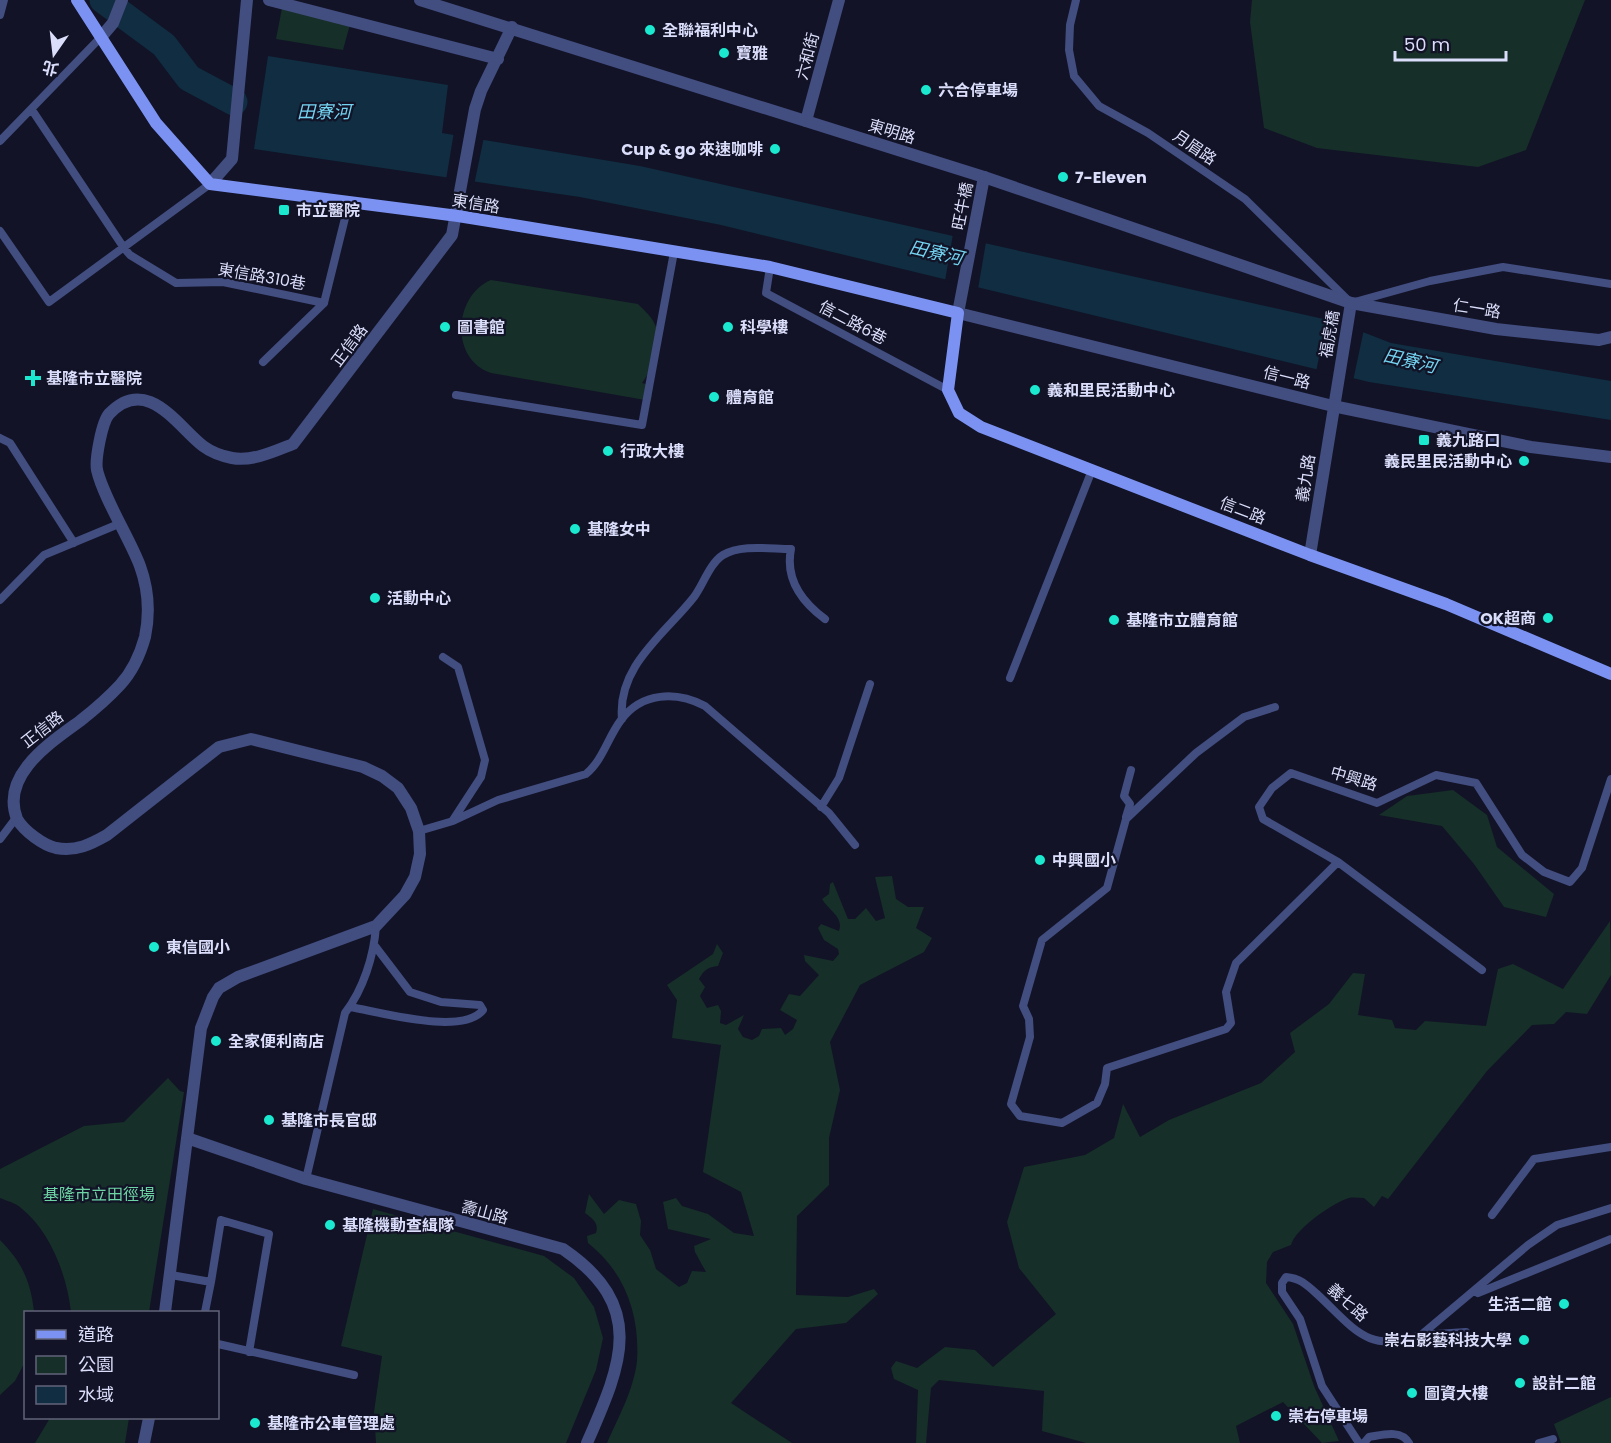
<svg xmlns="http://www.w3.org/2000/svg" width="1611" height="1443" font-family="Poppins,'Noto Sans TC',sans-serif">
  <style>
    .green { fill: #162f29 }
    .water { fill: #102d41 }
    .pier { fill: #121326 }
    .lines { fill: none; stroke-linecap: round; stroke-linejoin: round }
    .river { stroke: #102d41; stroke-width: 27 }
    .service { stroke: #424d80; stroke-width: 8 }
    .minor { stroke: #424d80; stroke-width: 12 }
    .tertiary { stroke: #424d80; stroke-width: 12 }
    .secondary { stroke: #7b92f2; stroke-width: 12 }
    .poi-dot { fill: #1ae8cf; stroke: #121326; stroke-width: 2 }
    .labels { text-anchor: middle; stroke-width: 4.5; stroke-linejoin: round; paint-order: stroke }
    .poi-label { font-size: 16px; font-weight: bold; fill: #dbdefb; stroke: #121326; text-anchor: start }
    .street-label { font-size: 16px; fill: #dbdefb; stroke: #121326 }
    .park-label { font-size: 16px; fill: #6dd5a4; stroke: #121326 }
    .water-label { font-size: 18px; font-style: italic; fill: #73d3f1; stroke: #121326 }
  </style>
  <rect width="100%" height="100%" fill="#121326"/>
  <path class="green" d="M1252,0H1585L1526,150L1478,167L1317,148L1264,128L1250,22Z
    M283,3L351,21L343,50L276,39Z
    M491,280L638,304C645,311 653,318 656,327C661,343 652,371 642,383L653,386L651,401L491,373C449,359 454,295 491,280Z
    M1453,790L1487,815L1497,847L1554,894L1546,917L1504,907L1474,864L1442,826L1379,815L1407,796Z
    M892,876L896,899L908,907H924L916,928L932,938L924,952L860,985L830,1042L840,1090L829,1138V1185L797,1216L796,1295L848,1297L874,1289L878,1294L846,1323L796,1329L731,1403L792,1443H607C618,1418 634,1389 637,1361C640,1315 625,1272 588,1243L587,1236L596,1233C599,1223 593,1219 585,1213L589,1194L604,1214L619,1200L636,1204L641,1221L640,1235L650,1250L656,1269L679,1287L687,1283L692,1271L706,1272L695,1252L694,1246L711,1239L668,1229L663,1202L676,1198L682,1206L708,1214L734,1233L754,1236L741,1192L703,1172L721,1045L672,1038L677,1000L667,985L713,954L717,944L723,953L718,966C708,967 704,970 699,979L705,987L700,996L707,1008L718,1005L721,1011L720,1023L726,1025L744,1015L738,1029L743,1037L752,1040L759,1036L762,1029L781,1028L785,1035L793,1029L797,1020L780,1010L789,994L800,996L819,975L805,961L804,955L833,961L839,954L838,949L824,940L818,928L821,924L839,931C844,917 829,911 822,899L829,894L830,884L833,882L848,919H855L866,908L876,921L885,918L875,877Z
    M1610,921L1611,975L1587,1014L1566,1012L1554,1024L1532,1025L1487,1071L1388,1199L1382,1196L1374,1207L1364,1198C1359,1198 1353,1197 1349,1198C1334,1202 1295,1229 1291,1245L1273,1252L1267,1262L1266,1283L1293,1324L1314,1386L1339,1441L1322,1443L1283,1402L1236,1426L1240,1443H1086L1042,1431L1044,1391L939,1380L931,1388L926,1443H916L918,1390L894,1379L891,1368L896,1361L917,1368L945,1347L975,1350L993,1367L1056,1314L1019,1268L1007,1222L1024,1167L1085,1155L1114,1138L1123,1104L1140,1137L1169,1120L1261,1083L1295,1052L1290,1033L1329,1004L1353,973L1365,974L1358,1015L1392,1020L1395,1028L1416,1030L1425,1021L1486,1026L1498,969L1513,964L1563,989Z
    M168,1078L180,1091L184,1092L149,1312H71C67,1276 51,1232 21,1208C16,1203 7,1201 0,1198V1169L84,1126L124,1122Z
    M373,1209L544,1256L574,1278L594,1307L603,1338L596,1370L566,1443H376L374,1412L382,1356L341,1346Z
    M0,1240C22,1262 31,1282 34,1312H26L25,1362L15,1381L0,1395Z
    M1611,1397V1443H1561L1554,1424Z
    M50,1418H129L125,1443H35Z"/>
  <path class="water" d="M268,56L448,85L442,133L640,166L1337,322L1391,343L1611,381V420L1369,382L721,225L580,197L254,149Z"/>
  <path class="pier" d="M454,132L484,137L474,185L446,180Z
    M953,234L986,242L978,289L945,281Z
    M1327,317L1364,329L1353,381L1316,372Z"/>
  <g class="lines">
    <path class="river" d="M103,0L164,45L189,78L234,102"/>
    <path class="service" d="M1076,0L1070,25L1069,50L1074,76L1099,106L1148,133L1245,199L1351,303L1430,281L1503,267L1611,284
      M0,15L4,0
      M32,110L124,248L130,255L176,283L223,282L324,303L349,202
      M0,141L102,36
      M0,231L49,302L210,184
      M770,267L766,293L948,390
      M263,362L324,303
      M456,395L642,425L674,252
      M0,438L10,443L74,543
      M0,600L44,555L121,523
      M443,657L458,667L485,760L481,777L453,820
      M1010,678L1092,470
      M1275,707L1244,717L1196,753L1126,819L1107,888L1042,940L1023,1006L1029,1019L1030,1037L1011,1104L1020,1116L1062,1123L1097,1103L1105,1084L1107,1068L1226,1029L1231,1023L1226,992L1236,963L1338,862
      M622,719C617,666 665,634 694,597C703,585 710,563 723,555C741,544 770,549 791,549C785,579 802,602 825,619
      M821,807L839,778L870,684
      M1126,817L1130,804L1124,796L1131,770
      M419,831L453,821L498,800L586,774C603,760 608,737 621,720C642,692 676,691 705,706L829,813L855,845
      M0,839L16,818
      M1482,970L1338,862L1263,819L1259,807L1272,788L1291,773L1377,803L1436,775L1476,783L1522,855L1544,872L1570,882L1582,868L1611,779
      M350,1007C380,1012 463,1036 483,1010L480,1005L441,1002L410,992L375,946
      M306,1179L345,1013C363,990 374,956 376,926
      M1492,1215L1534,1159L1611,1147
      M171,1275L211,1282L205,1312
      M211,1282L221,1220L269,1234L249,1352
      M1478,1293L1611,1239
      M1421,1335L1466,1332
      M218,1344L354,1375
      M1359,1443L1322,1386L1300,1319L1282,1292V1283L1286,1277C1300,1278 1307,1285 1318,1295C1355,1329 1367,1354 1421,1335L1528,1245L1557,1225L1611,1208
      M1364,1443L1369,1437C1382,1435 1401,1429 1409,1443
      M1539,1443L1553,1439"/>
    <path class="minor" d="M269,0L498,59
      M102,36L113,23L122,0
      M806,121L839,0
      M210,184L232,159L247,0
      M958,313L984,177
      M1310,555L1351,303
      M187,1138L306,1179L563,1249C648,1307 621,1365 587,1443
      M165,1312L201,1028L213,997L219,988L238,977L376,926L405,895L415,877L420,854L419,831L411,808L398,788L382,776L363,767L251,739L219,747L107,835C91,844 76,852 56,848C43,845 24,831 17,819C0,775 50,743 80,721C94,710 108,698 120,685C133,671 140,655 145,637C150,613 148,588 140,566C129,537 104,499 97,470C95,459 102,422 109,414C147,374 178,427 203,446C211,452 222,456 232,458C252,462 275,451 293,444L452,235L475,109L481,91L512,27
      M144,1443L149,1418"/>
    <path class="tertiary" d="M420,0L984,177L1351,303L1496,329L1599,340L1611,337
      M958,313L1333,406L1531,447L1611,457"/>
    <path class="secondary" d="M77,0L156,123L210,184L458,216L770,267L958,313L948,390L959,413L981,427L1310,555L1446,604L1611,674"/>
  </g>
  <g class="poi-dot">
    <circle cx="650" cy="30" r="6"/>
    <circle cx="724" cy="53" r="6"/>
    <circle cx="926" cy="90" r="6"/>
    <circle cx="775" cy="149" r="6"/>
    <circle cx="1063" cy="177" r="6"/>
    <rect x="278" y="204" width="12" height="12" rx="3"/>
    <circle cx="445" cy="327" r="6"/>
    <circle cx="728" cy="327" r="6"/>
    <path d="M30 369h6v6h6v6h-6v6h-6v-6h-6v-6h6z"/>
    <circle cx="1035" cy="390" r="6"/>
    <circle cx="714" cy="397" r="6"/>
    <rect x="1418" y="434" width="12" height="12" rx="3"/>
    <circle cx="608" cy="451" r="6"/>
    <circle cx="1524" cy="461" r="6"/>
    <circle cx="575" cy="529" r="6"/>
    <circle cx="375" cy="598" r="6"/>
    <circle cx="1548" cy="618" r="6"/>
    <circle cx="1114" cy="620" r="6"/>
    <circle cx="1040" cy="860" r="6"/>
    <circle cx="154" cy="947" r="6"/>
    <circle cx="216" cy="1041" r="6"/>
    <circle cx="269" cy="1120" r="6"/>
    <circle cx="330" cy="1225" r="6"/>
    <circle cx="1564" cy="1304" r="6"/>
    <circle cx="1524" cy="1340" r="6"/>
    <circle cx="1520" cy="1383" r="6"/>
    <circle cx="1412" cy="1393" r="6"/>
    <circle cx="1276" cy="1416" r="6"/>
    <circle cx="255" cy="1423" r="6"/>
  </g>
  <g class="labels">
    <g class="poi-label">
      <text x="662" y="36">全聯福利中心</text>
      <text x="736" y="59">寶雅</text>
      <text x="938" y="96">六合停車場</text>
      <text x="763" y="155" text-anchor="end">Cup &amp; go 來速咖啡</text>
      <text x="1075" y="183">7-Eleven</text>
      <text x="296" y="216">市立醫院</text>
      <text x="457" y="333">圖書館</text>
      <text x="740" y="333">科學樓</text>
      <text x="46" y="384">基隆市立醫院</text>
      <text x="1047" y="396">義和里民活動中心</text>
      <text x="726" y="403">體育館</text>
      <text x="1436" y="446">義九路口</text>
      <text x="620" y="457">行政大樓</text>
      <text x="1512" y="467" text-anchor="end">義民里民活動中心</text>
      <text x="587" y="535">基隆女中</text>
      <text x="387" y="604">活動中心</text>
      <text x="1536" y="624" text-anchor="end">OK超商</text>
      <text x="1126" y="626">基隆市立體育館</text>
      <text x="1052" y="866">中興國小</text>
      <text x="166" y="953">東信國小</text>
      <text x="228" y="1047">全家便利商店</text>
      <text x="281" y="1126">基隆市長官邸</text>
      <text x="342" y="1231">基隆機動查緝隊</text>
      <text x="1552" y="1310" text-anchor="end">生活二館</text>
      <text x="1512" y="1346" text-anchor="end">崇右影藝科技大學</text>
      <text x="1532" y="1389">設計二館</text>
      <text x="1424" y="1399">圖資大樓</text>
      <text x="1288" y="1422">崇右停車場</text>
      <text x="267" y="1429">基隆市公車管理處</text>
    </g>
    <g class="street-label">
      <text transform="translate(807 56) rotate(-75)" y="6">六和街</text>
      <text transform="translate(892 131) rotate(17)" y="6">東明路</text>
      <text transform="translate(1195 147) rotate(34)" y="6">月眉路</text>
      <text transform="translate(476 203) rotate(9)" y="6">東信路</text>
      <text transform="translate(962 206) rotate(-79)" y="6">旺牛橋</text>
      <text transform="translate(262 276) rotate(10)" y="6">東信路310巷</text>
      <text transform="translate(1477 308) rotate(9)" y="6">仁一路</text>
      <text transform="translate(853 322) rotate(28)" y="6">信二路6巷</text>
      <text transform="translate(1329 334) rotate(-80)" y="6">福虎橋</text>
      <text transform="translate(349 345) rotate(-53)" y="6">正信路</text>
      <text transform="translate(1287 377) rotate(14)" y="6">信一路</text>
      <text transform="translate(1305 478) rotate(-81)" y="6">義九路</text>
      <text transform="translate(1243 510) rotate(21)" y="6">信二路</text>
      <text transform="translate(42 729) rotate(-38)" y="6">正信路</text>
      <text transform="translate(1354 778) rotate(17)" y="6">中興路</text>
      <text transform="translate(485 1212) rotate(15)" y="6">壽山路</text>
      <text transform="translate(1348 1302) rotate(42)" y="6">義七路</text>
    </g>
    <g class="park-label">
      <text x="99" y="1200">基隆市立田徑場</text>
    </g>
    <g class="water-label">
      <text x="324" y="118">田寮河</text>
      <text transform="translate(936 253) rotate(13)" y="6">田寮河</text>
      <text transform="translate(1410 361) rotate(13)" y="6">田寮河</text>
    </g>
  </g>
  <rect x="24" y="1311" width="195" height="108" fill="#121326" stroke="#62647b" stroke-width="1.5"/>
  <rect x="36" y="1330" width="30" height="9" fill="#7b92f2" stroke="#62647b" stroke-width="1.5"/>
  <text x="78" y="1341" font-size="18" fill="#dbdefb">道路</text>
  <rect x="36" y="1356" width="30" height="18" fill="#162f29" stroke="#62647b" stroke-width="1.5"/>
  <text x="78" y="1371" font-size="18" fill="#dbdefb">公園</text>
  <rect x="36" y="1386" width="30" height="18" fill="#102d41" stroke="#62647b" stroke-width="1.5"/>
  <text x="78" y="1401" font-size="18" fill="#dbdefb">水域</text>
  <g transform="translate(54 54) rotate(194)" stroke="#121326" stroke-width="4.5" paint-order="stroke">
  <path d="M0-4.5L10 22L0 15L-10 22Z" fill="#dbdefb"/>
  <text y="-9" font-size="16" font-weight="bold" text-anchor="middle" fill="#dbdefb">北</text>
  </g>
  <path d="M1395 51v9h111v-9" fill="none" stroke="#dbdefb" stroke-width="3"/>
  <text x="1404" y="51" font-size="18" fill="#dbdefb" stroke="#121326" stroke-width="4.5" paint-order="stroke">50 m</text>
</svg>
